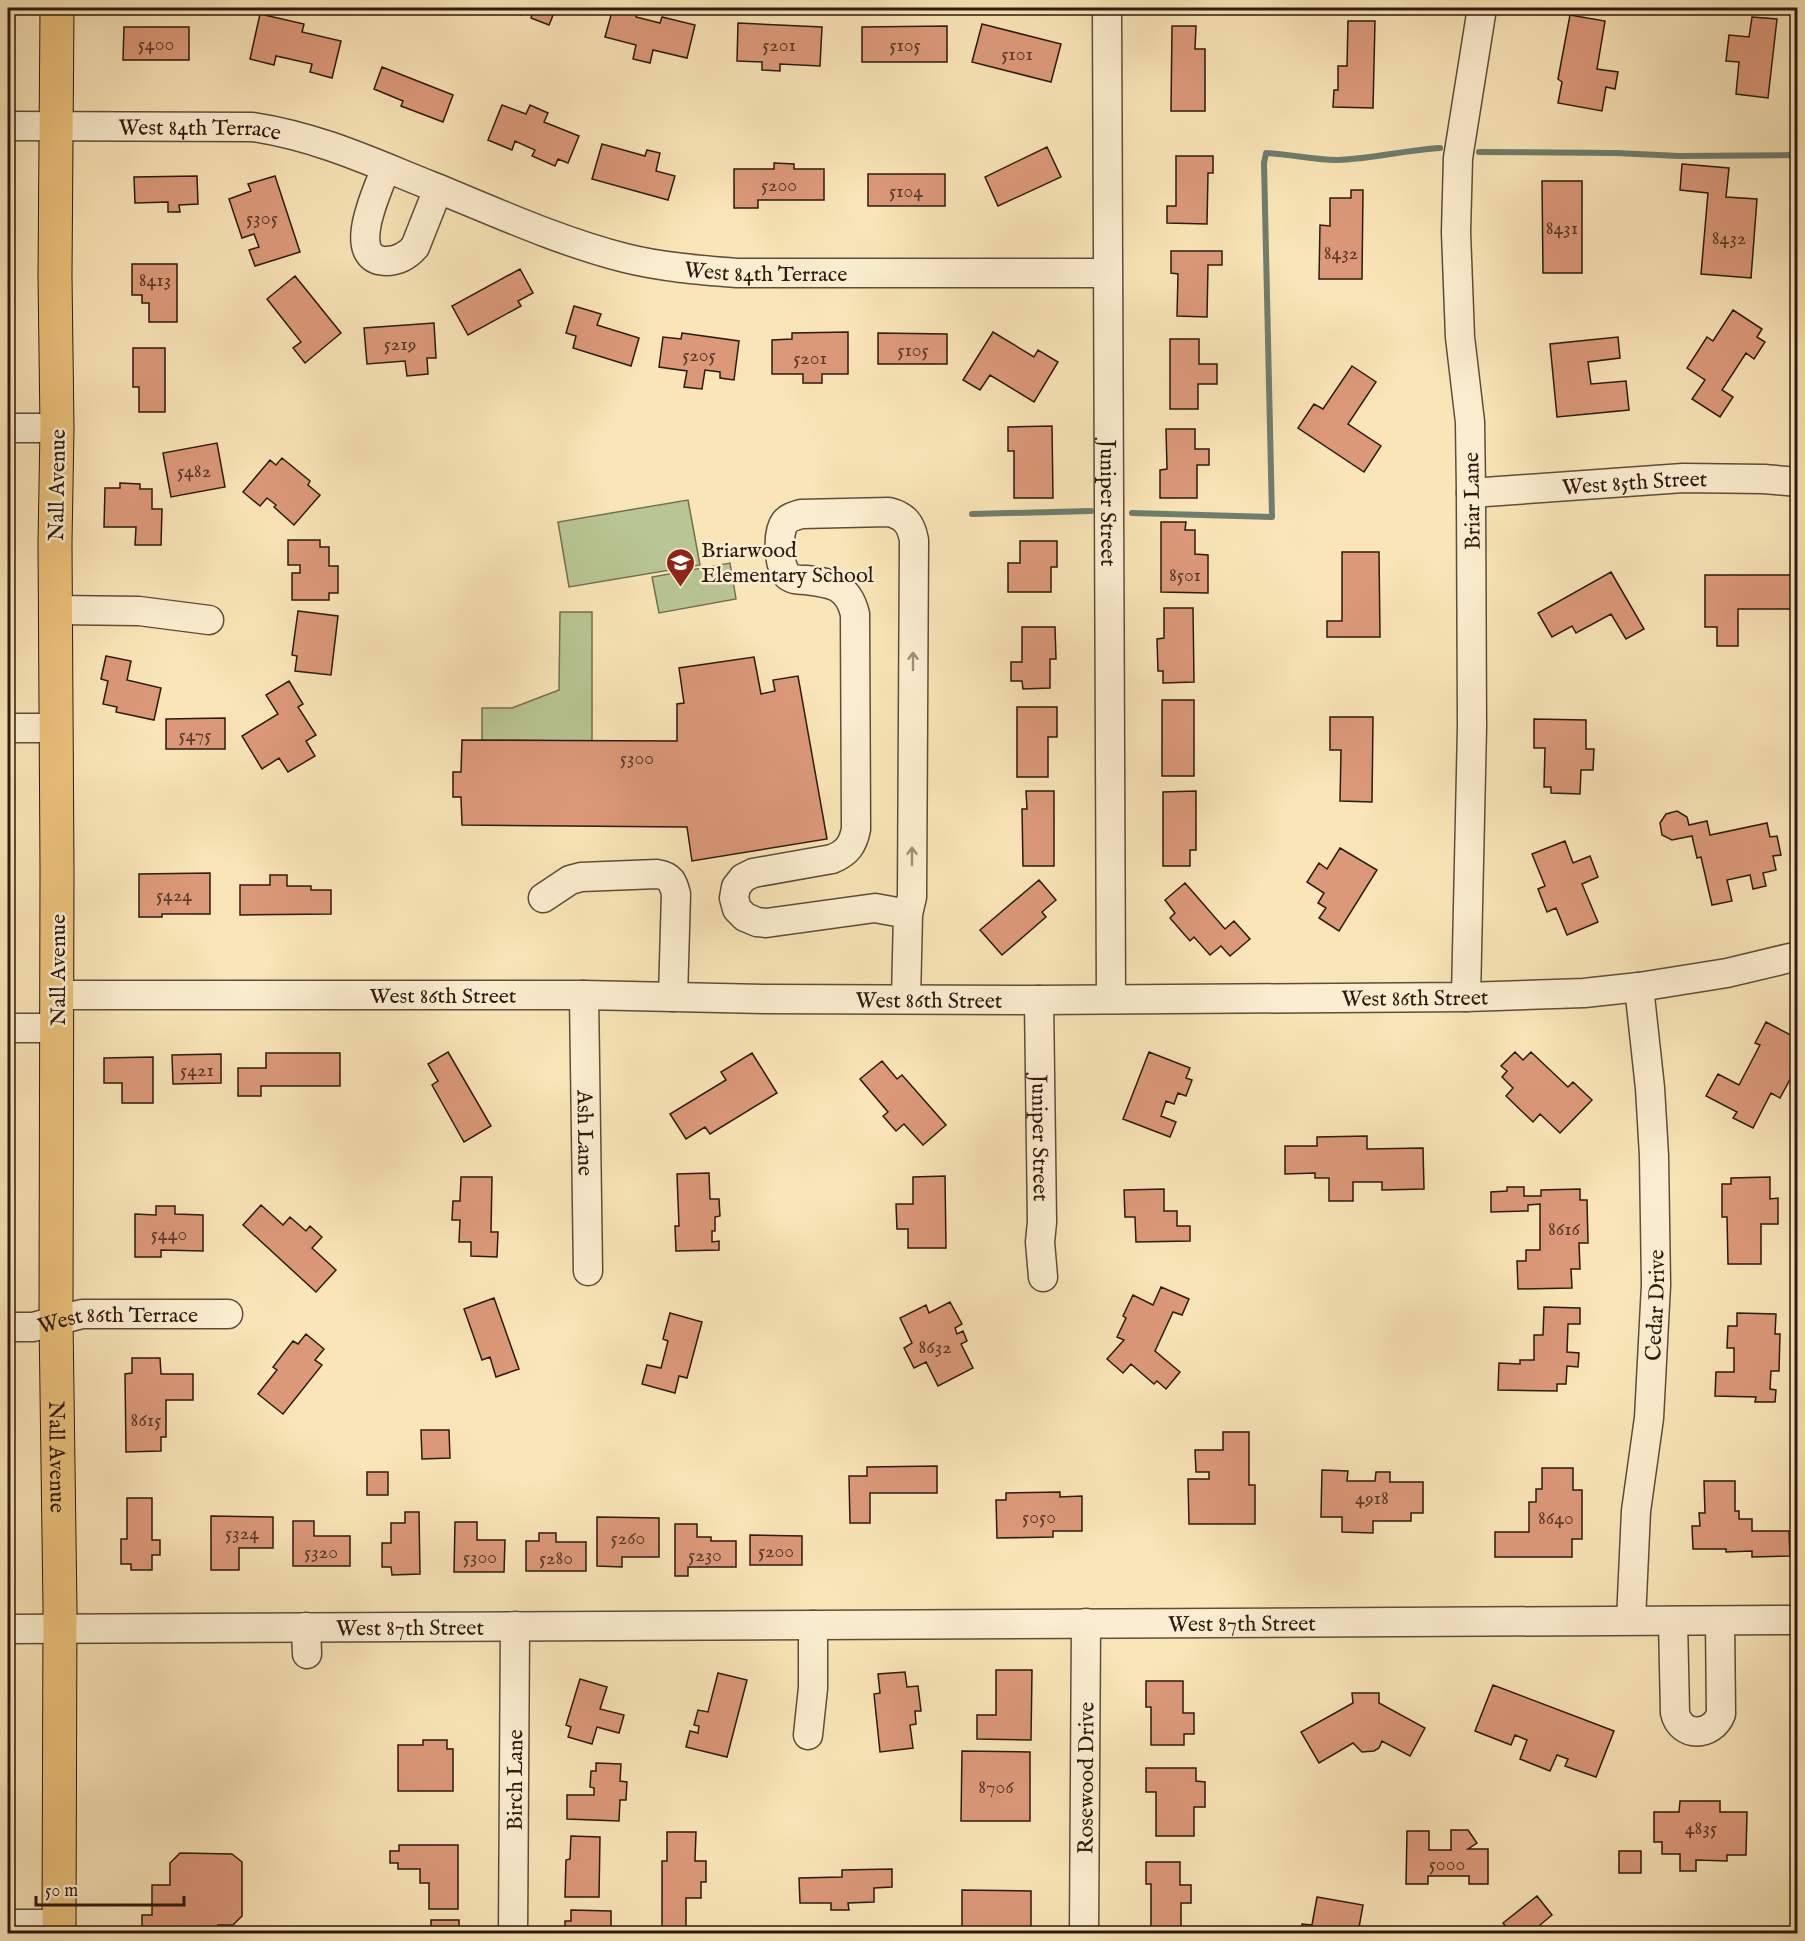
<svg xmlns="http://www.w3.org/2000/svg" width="1805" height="1941" font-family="'IM FELL English',serif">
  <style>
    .green { fill: #b8c693; stroke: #727052; stroke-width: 1.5 }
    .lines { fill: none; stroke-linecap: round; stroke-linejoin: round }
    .stream { stroke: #707d6d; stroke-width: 6 }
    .building { fill: #dc9979; stroke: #2c1a11; stroke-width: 1.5 }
    .minor-casing { stroke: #5f4d3a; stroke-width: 31 }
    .major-casing { stroke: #2c1a11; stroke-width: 35 }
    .minor { stroke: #fbeed0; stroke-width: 28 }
    .major { stroke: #ecc27c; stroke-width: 33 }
    .oneway { stroke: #9e8f7a }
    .labels { text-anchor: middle; stroke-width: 5; stroke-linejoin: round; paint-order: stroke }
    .number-label { font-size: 20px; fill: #583a2b }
    .street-label { font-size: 22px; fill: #2c1a11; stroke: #fbeed0 }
    .poi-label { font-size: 22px; fill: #2c1a11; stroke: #fbeed0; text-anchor: start }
  </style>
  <rect width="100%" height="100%" fill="#f9e5b7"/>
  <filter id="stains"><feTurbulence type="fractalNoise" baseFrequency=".00333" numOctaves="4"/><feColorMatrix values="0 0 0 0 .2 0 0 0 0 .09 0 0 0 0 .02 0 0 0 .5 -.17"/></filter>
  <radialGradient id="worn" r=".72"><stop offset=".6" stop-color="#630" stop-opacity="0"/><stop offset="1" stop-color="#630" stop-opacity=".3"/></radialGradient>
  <path class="green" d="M688,500L700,565L569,587L558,522Z
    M730,563L736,599L659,613L652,577Z
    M560,612H592V741L482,740V708H512L559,690Z"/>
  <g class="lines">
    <path class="stream" d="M1479,152L1616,153L1679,156L1798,155
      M1132,513L1272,517L1264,163L1266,153C1290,154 1314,160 1337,160C1373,159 1405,150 1440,148
      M972,514L1091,511"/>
  </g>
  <path class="building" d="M502,8H524L521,15Z
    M529,8H556L549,25L531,18L534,9Z
    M613,8H638L636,17L660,23L662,17L695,25L687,58L653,50L650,63L633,59L636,45L605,37Z
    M260,14L304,24L302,32L341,41L332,78L310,72L312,64L276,56L274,65L250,59Z
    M1570,15L1605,21L1597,69L1618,72L1615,89L1606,87L1602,111L1558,103L1562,82L1558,79Z
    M1752,17L1777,19L1768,98L1736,94L1739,62L1726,61L1729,35L1749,37Z
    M1348,21H1375L1373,108L1333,107L1334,90H1338V66H1347Z
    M738,23L822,27L820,66L780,64V71L762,70V62L737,61Z
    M982,24L1061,44L1051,82L972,62Z
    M947,26V62H862V27Z
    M1172,26H1196L1195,49H1205V111H1171Z
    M124,27H189V60H123Z
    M382,67L453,95L443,122L401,106L403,101L374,89Z
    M502,105L526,114L530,105L548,113L544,122L579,136L568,163L558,159L555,166L532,156L535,150L515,141L512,150L488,140Z
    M602,144L645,156L647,150L660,153L656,171L675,176L668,200L592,179Z
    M1047,147L1061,177L998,206L985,177Z
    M1176,156H1213V173H1208L1207,224L1167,223V206H1176Z
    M774,163L794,164V169H824V200H758V208H734V169H774Z
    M1682,164L1729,168L1726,197L1757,199L1751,278L1701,274L1708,193L1680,190Z
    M868,174H945V206H868Z
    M197,176L198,204L179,205L180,212H168V202L135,203L134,177Z
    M275,176L300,252L255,266L249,250L259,247L254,234L242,238L229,199L251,191L248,184Z
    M1542,181H1582V273H1543Z
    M1351,190H1363L1362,279H1319L1320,225L1330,226V198H1351Z
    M1171,251H1222V265H1208L1207,317L1177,316L1178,274L1171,273Z
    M132,264H177V322H149V303H142V295H132Z
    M520,269L533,293L518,301L521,306L468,335L452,306Z
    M295,276L341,333L305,363L293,348L301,342L267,299Z
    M574,306L601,314L597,325L639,338L631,366L573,348L576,336L566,333Z
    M1733,310L1762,329L1757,337L1765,342L1754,359L1746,353L1722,390L1733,397L1720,417L1692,399L1705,380L1687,368L1707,337L1713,341Z
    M434,323L436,358H427L428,374L407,376L405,361L367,364L364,328Z
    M848,332V374H822V383H803V374H772V340L792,339V333Z
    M993,332L1034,357L1038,350L1058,362L1034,402L990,375L980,390L963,380Z
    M682,333L739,341L734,380L720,378V372L705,370L702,389L684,387L687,371L659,367L663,337L681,339Z
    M878,333L947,334V364H878Z
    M1618,337L1620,358L1588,362L1591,384L1626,381L1629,410L1557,417L1550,344Z
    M1170,339H1199V364H1217V384H1198V409H1170Z
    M133,348H165V412H139V387H133Z
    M1352,366L1376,382L1348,424L1381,446L1364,472L1298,428L1314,404L1323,409Z
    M1052,426L1053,498H1014V451H1008V427Z
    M1166,429H1195V449H1209V465H1197V498H1160V470L1167,469Z
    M217,443L225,487L171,497L163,453Z
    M282,458L310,481L308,485L320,495L294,525L274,507L276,505L267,498L260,506L243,492L270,460L276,465Z
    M120,483L140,484V489H152V509H162L161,545H135L136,527H104L105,488H120Z
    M1161,522H1186L1185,530H1195V554L1208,555V593L1161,592Z
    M288,540H320V547H329V566H338V593H329V600H292V573H300V565H288Z
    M1020,541H1057V567H1051V592H1008V563H1020Z
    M1342,552H1379L1380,637H1327V621H1342Z
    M1611,572L1644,629L1626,639L1611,614L1576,633L1572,626L1552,637L1538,613Z
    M1705,575H1798V609H1738V646H1717V627H1705Z
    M1164,608H1193L1194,682L1163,683V671H1158L1157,639L1164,638Z
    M298,611L338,616L331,675L295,671L297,656L292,655Z
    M1022,627H1055L1056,659H1050V688L1023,689L1022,681H1011V662H1022Z
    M106,656L131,661L127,680L161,688L154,720L116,712L117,707L103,704L108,681L101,679Z
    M754,657L761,694L775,691L773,680L798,676L827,839L692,861L687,827L462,825L461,797H453V772H461L462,740L677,741V704L684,703L679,668Z
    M289,681L303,704L298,707L316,735L306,741L315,756L288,772L279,758L262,769L242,736L278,714L266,695Z
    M1162,700H1194V776H1162Z
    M1017,707H1057V737H1048V777H1017Z
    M1330,717H1373L1372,802L1340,801L1341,750H1330Z
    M225,718V749H166V719Z
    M1534,719L1586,720V749H1594L1593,770H1581L1580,794L1551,793V787H1544L1545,748H1534Z
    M1026,791H1054V866H1023L1022,809H1027Z
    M1196,791V850H1190V866H1163V792Z
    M1677,811L1687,817L1689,825L1707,821L1710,835L1767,823L1770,837L1777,836L1781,855L1773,856L1776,870L1763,873L1766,886L1753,889L1750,875L1727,880L1732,901L1712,905L1701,857L1697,858L1692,836L1672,840L1662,835L1660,823L1666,814Z
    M1565,841L1573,863L1590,856L1598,877L1582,884L1598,922L1567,935L1556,908L1547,912L1538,889L1545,886L1532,854Z
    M1340,848L1377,870L1339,931L1319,918L1326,908L1318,903L1324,893L1307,882L1319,863L1327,869Z
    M210,873V914H162V917H139V874Z
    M270,875H287V886H311V890H331V914L240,915V885H270Z
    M1039,880L1056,900L1042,912L1046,917L1002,955L980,930Z
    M1185,883L1225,929L1234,921L1250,939L1230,956L1221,946L1210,955L1194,937L1190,941L1170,918L1175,913L1165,900Z
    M1766,1022L1798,1039V1055L1791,1068L1795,1070L1780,1098L1771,1093L1753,1128L1733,1118L1737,1112L1706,1096L1718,1074L1739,1085L1760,1045L1755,1043Z
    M448,1052L491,1126L464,1142L432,1085L438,1081L428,1064Z
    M1149,1052L1190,1068L1186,1078L1192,1080L1186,1096L1178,1093L1174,1104L1166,1101L1161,1116L1176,1122L1170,1137L1123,1119Z
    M1515,1052L1523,1060L1531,1052L1568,1087L1573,1082L1592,1100L1560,1133L1540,1114L1533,1122L1506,1096L1513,1088L1502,1077L1507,1071L1501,1066Z
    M266,1053H340V1086H261V1096H238V1068H266Z
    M752,1053L777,1093L710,1134L705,1127L686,1139L670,1114L726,1080L721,1072Z
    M221,1054V1083L173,1084L172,1055Z
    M153,1057V1103H122V1083H104V1058Z
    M882,1061L897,1079L902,1075L946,1125L923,1145L904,1124L896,1131L883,1116L888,1112L860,1079Z
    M1367,1136V1149L1423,1148L1424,1189L1382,1190V1182H1353V1201H1329V1178H1315V1173L1285,1174V1146H1317V1137Z
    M709,1173L710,1199H719L720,1216L715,1217V1231H712V1242L719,1241V1250L676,1251L675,1226H679L677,1174Z
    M945,1176L946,1248H908V1229H897L896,1204H913V1177Z
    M461,1177H492L491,1232H498L497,1257L471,1256V1242H459L460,1220H452L453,1201H460Z
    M1770,1177V1199L1778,1198V1224H1761V1264H1728L1727,1217H1722V1184H1731V1178Z
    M1507,1187H1524V1196H1541V1190L1580,1189V1200H1587L1588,1243H1579L1580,1269H1571L1572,1288L1518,1289L1517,1261H1526V1250H1540V1204L1528,1205V1211L1491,1212V1192L1507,1191Z
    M1164,1189V1211H1177V1226H1190V1241L1136,1242L1135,1217H1125L1124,1190Z
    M261,1205L283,1225L290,1217L306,1231L310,1226L322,1237L312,1248L336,1270L316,1292L243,1225Z
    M156,1206H175V1214L203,1215V1251L161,1250V1257H135V1214L156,1215Z
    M1161,1287L1189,1299L1182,1315L1173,1312L1155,1351L1180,1372L1166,1389L1157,1381L1154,1384L1131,1364L1123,1373L1107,1359L1124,1340L1117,1337L1126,1318L1123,1316L1133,1295L1153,1305Z
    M494,1298L519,1369L496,1377L490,1357L482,1360L464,1309Z
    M950,1302L962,1324L955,1328L957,1334L963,1331L967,1341L961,1344L973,1368L938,1386L926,1362L914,1368L904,1348L912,1343L900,1318L926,1305L929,1313Z
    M1544,1307L1580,1308V1324H1568L1567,1352L1579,1353L1578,1367L1567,1366L1566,1384H1557V1391L1498,1390L1499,1363L1520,1364V1360H1534V1335H1543Z
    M670,1313L702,1322L687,1378L679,1376L675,1393L642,1384L647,1365L661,1368L668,1341L663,1339Z
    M1737,1313L1776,1314L1775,1334H1780L1779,1371H1771L1770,1389L1776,1390L1775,1402H1755L1756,1397L1715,1396L1716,1372H1734V1348H1727L1728,1326H1737Z
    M306,1334L324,1349L315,1360L322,1365L283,1414L258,1394L277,1370L273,1367L293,1341L298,1344Z
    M132,1358H160L161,1374H193V1400H166V1437H161V1451L126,1452L125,1374L132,1373Z
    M421,1430H449L450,1458L422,1459Z
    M1223,1432H1249V1485H1255V1524H1189L1188,1479H1209V1472H1196L1195,1450H1223Z
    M937,1466V1493H870V1523H850L849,1476H867V1467Z
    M1542,1468H1573V1490H1582V1539H1572V1557H1495V1532H1529V1502H1536V1489H1542Z
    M1322,1470L1348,1471L1347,1481H1375L1376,1472H1390V1482H1423V1513H1411V1521H1373V1533L1342,1532V1517H1321Z
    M367,1472H388V1495H367Z
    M1704,1481H1735V1511H1739V1519H1752V1531H1789L1790,1556L1752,1557V1551L1726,1552V1549H1693L1692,1526H1700L1699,1513H1705Z
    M1060,1492V1497L1082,1496V1531H1053V1537L997,1538L996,1500H1006V1493Z
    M127,1498H152V1540H160V1555H152V1570H131V1564H121V1539H127Z
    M405,1512H419L420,1574L392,1575L391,1567H382V1543H391V1523H405Z
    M211,1516L273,1517V1548H239V1570H211Z
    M597,1517L659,1518V1557H622V1567L597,1566Z
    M293,1521H314V1536H350V1566H293Z
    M455,1522H477V1540H505L504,1572H454Z
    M675,1524H697V1537H711V1541H736V1567H688V1576H675Z
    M539,1533H556V1542H586V1571H526V1541H539Z
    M750,1535L802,1536V1565H750Z
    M996,1670H1032L1031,1740L977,1739V1715H996Z
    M905,1672L907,1687L918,1686L921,1711H915L916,1724L910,1725L913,1748L880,1752L874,1694L880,1693L878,1674Z
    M718,1673L747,1680L727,1757L686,1747L690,1731L698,1733L699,1726L694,1725L698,1710L708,1712Z
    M580,1679L607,1687L600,1709L624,1715L619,1733L597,1727L592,1744L568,1737L571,1727L566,1725Z
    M1146,1681H1183V1713H1194V1734H1184V1745H1151V1707H1146Z
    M1493,1685L1614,1731L1596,1777L1565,1766L1568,1759L1557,1755L1550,1771L1520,1759L1527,1740L1515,1735L1511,1745L1475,1731Z
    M1352,1693H1379V1703L1425,1728L1410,1756L1382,1741L1379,1748L1374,1751L1362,1752L1353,1743L1319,1763L1301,1732L1353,1703Z
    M423,1740H447V1749H453V1791H398V1745H423Z
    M962,1751L1030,1752V1821H961Z
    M1798,1751V1766L1790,1760Z
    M596,1763L621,1764L620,1781L627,1782L626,1800H620L619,1821L567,1819V1795H594V1788L590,1787L591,1771H596Z
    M1146,1768H1196V1781L1205,1782V1807H1194V1836H1156V1792H1146Z
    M1680,1801H1720V1812H1747L1746,1855H1727V1861L1696,1860V1871H1680V1854H1662V1842H1654V1812H1679Z
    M1451,1830H1468L1477,1843L1468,1849H1488V1884H1469V1876H1428V1884H1406L1407,1831H1429V1850H1451Z
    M667,1832H696L695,1861H706V1882H701V1898H686V1931H662V1861H667Z
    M571,1836L600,1837L599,1897H565L566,1860L570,1859Z
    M399,1845H458V1909H429V1883H420V1869H398V1863H390V1851H399Z
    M1619,1851H1641V1873H1619Z
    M180,1853L232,1854L242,1862V1916L233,1925H218V1934H142V1915H152V1885H170V1863Z
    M1146,1862H1180V1885H1191V1903H1181V1930H1151V1884H1146Z
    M892,1869V1887L874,1888V1902L848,1903L849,1910H831V1903H800L799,1878L842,1877V1870Z
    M962,1890L1031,1891V1934H962Z
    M1537,1896L1552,1915L1540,1925L1547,1934H1512L1503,1923Z
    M1317,1897L1363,1905L1358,1933L1348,1932V1934H1301L1302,1924L1312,1925Z
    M571,1910L611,1911V1933L565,1934V1921H571Z
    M431,1920H459V1934H431Z"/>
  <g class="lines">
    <defs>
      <g id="minor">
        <path id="s1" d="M1107,8L1111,999"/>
        <path id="s2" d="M8,126L253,127C318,137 369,161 429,185C493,211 558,241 625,258C661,267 699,270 737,273H1107"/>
        <path d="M386,168C379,187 343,260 386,261C398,261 407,256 415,247L438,189"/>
        <path d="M8,428H57"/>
        <path id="s3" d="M1471,493L1683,478L1764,479L1798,482"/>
        <path d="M56,610L139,611L209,620"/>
        <path d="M8,728H57"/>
        <path d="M543,898L570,880L581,877L657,874C671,876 673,882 676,894L673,997"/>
        <path id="s4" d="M56,995H584L765,999L1039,1000L1466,997L1584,993L1639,987L1727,973L1798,956"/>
        <path id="s5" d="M584,995L588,1271"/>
        <path d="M1466,997L1472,727L1471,493L1470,422L1460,337L1456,232L1458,158L1482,8"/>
        <path d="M906,999L908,914L912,897L914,540C911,524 905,516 889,512L801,514C795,516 789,517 785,522C777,532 778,567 788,576C793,580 800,580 806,580C831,583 848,585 855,614L856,829C853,845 847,853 832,859L753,873L743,878L736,887L734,898L737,909L745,917L757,922L766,923L875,908L908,914"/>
        <path id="s6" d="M1039,1000L1042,1222L1040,1242L1043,1277"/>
        <path d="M8,1028H57"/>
        <path id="s7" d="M8,1327H33L82,1314H228"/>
        <path id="s8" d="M1631,1620L1636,1511L1649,1418L1656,1285L1654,1156L1650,1088L1639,987"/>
        <path d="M1673,1621L1675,1713C1681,1738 1712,1737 1721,1714L1720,1621"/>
        <path d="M306,1627L307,1654"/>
        <path id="s9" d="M8,1629L1798,1620"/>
        <path d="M808,1735L813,1688V1625"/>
        <path d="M8,1924H59"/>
        <path id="s10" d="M513,1934L515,1626"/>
        <path id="s11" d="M1084,1934L1086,1623"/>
      </g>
      <g id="major">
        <path id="s12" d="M57,8L55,276L57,428L55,543L57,869L56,1320L60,1608L59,1934"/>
      </g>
    </defs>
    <use href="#minor" class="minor-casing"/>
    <use href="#major" class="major-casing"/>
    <use href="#minor" class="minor"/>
    <use href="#major" class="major"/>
  </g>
  <defs><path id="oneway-shaft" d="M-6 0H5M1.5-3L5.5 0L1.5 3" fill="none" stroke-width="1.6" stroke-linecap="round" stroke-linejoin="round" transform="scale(1.5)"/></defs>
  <g class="oneway">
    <use href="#oneway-shaft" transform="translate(913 661) rotate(-90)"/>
    <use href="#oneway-shaft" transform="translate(912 856) rotate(-90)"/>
  </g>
  <defs>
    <symbol id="school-pin" viewBox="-11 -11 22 30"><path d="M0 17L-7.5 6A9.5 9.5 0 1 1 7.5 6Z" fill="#8f2418" stroke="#fbeed0"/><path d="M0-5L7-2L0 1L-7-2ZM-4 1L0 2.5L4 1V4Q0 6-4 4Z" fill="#fff"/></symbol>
  </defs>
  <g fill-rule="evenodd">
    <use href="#school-pin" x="664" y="546" width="33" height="45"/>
  </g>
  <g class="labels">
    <g class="number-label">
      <text x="156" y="50">5400</text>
      <text x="779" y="51">5201</text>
      <text x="905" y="51">5105</text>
      <text x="1017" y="60">5101</text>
      <text x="779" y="191">5200</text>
      <text x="906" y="197">5104</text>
      <text x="262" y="224">5305</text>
      <text x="1562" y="234">8431</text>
      <text x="1729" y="244">8432</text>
      <text x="1341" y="259">8432</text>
      <text x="155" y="286">8413</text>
      <text x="400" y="350">5219</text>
      <text x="913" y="356">5105</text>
      <text x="699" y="361">5205</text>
      <text x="810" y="364">5201</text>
      <text x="194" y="477">5482</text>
      <text x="1185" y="581">8501</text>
      <text x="195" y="741">5475</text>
      <text x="637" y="764">5300</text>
      <text x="174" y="901">5424</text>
      <text x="197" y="1076">5421</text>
      <text x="1564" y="1235">8616</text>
      <text x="169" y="1240">5440</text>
      <text x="935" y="1353">8632</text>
      <text x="146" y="1426">8615</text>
      <text x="1372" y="1504">4918</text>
      <text x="1039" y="1523">5050</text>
      <text x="1556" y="1524">8640</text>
      <text x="242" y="1539">5324</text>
      <text x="628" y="1544">5260</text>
      <text x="776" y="1557">5200</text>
      <text x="321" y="1558">5320</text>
      <text x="705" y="1561">5230</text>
      <text x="480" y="1563">5300</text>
      <text x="556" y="1564">5280</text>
      <text x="996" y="1793">8706</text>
      <text x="1701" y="1834">4835</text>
      <text x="1447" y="1870">5000</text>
    </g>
    <g class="street-label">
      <text dy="8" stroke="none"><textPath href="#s2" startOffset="192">West 84th Terrace</textPath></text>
      <text dy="8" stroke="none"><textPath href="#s2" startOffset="782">West 84th Terrace</textPath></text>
      <text dy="8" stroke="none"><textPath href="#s3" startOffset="164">West 85th Street</textPath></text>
      <text transform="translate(56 485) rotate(-89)" y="8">Nall Avenue</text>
      <text transform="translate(1471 501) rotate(-91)" y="8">Briar Lane</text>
      <text dy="8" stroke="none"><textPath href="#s1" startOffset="495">Juniper Street</textPath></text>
      <text transform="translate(57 970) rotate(-90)" y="8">Nall Avenue</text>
      <text dy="8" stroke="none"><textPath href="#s4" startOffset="387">West 86th Street</textPath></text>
      <text dy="8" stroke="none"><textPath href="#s4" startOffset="1359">West 86th Street</textPath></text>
      <text dy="8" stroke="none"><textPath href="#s4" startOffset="873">West 86th Street</textPath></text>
      <text dy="8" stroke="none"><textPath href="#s5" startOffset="138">Ash Lane</textPath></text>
      <text dy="8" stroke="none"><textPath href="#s6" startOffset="138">Juniper Street</textPath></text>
      <text dy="8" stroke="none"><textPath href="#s8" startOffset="316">Cedar Drive</textPath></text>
      <text dy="8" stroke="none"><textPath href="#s7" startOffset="111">West 86th Terrace</textPath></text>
      <text dy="8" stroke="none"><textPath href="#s12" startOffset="1449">Nall Avenue</textPath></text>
      <text dy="8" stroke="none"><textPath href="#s9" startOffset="1234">West 87th Street</textPath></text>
      <text dy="8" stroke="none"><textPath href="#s9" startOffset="402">West 87th Street</textPath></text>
      <text dy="8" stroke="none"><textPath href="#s11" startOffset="156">Rosewood Drive</textPath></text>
      <text dy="8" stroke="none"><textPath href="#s10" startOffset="154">Birch Lane</textPath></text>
    </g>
    <g class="poi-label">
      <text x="701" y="557">Briarwood<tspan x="701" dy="25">Elementary School</tspan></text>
    </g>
  </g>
  <rect width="1805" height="1941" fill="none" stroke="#f9e5b7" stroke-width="30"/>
  <rect x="9" y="9" width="1787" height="1923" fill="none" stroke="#2c1a11" stroke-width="3"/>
  <rect x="15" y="15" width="1775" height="1911" fill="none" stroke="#2c1a11" stroke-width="1.5"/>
  <path d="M36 1896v9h148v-9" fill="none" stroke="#2c1a11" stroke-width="3"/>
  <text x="45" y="1896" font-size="18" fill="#2c1a11" stroke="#fbeed0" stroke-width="4.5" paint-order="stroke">50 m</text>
  <rect width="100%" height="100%" filter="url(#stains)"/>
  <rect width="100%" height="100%" fill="url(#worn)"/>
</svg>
